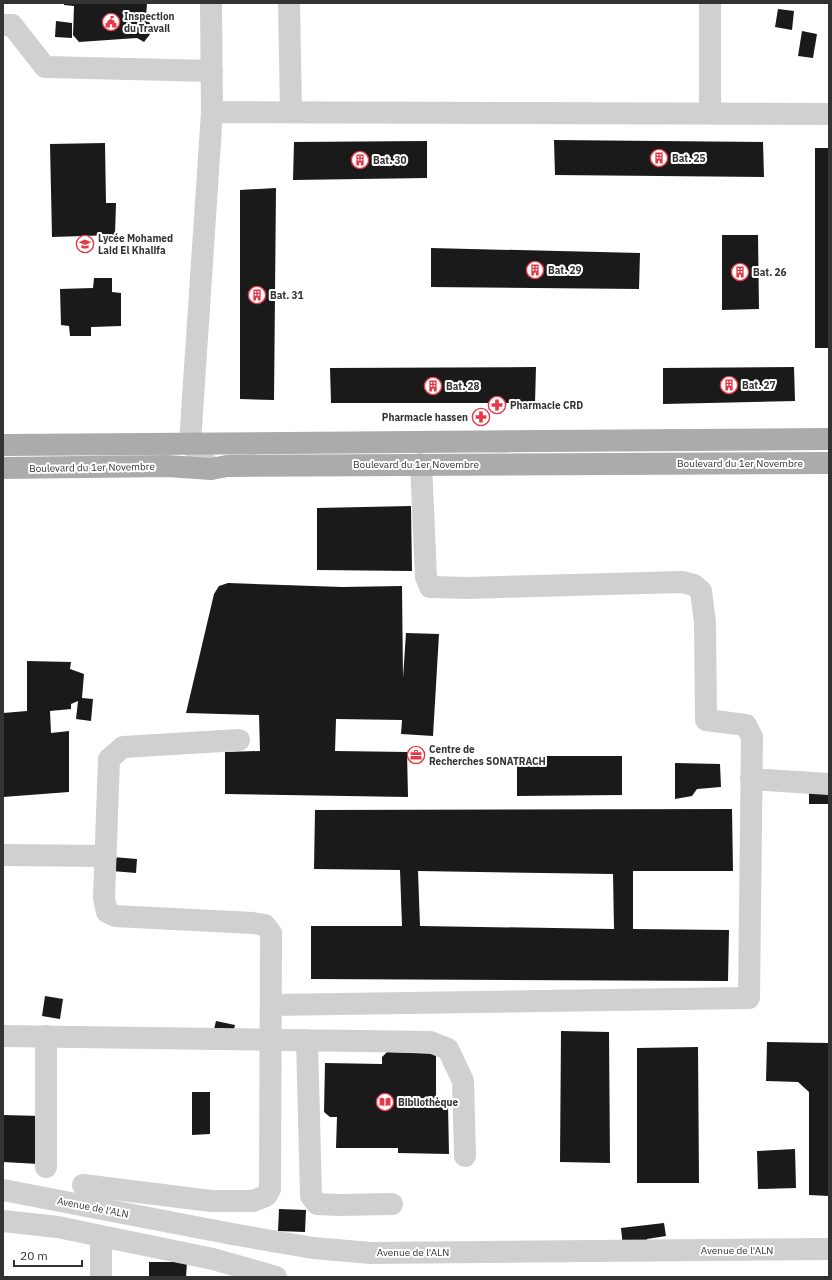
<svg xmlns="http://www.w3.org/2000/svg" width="832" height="1280" font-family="'IBM Plex Sans',sans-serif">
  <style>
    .building { fill: #1a1a1a; fill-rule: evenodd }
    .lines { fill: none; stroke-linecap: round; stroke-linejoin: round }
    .minor { stroke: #d0d0d0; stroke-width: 22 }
    .major { stroke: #ababab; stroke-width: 22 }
    .labels { text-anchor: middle; stroke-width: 4; stroke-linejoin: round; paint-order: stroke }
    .poi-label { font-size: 10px; font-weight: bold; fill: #333; stroke: #fff; text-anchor: start }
    .street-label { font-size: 10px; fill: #333; stroke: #fff }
  </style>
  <rect width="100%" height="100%" fill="#fff"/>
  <path class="building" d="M64,3H147L146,18L151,25V33L144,42L137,38L79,42L73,35L74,6L64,5Z
    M778,9L794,11L792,30L775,27Z
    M56,21L72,23V38L55,37Z
    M802,31L817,34L813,58L798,56Z
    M554,140L763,142L764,177L555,175Z
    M427,141V178L293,180L294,142Z
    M105,143L106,203H116L115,235L52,237L50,144Z
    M815,148H829V348H815Z
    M276,188L274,400L240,399V190Z
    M722,235H758L759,309L722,310Z
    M431,248L640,253L639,289L431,287Z
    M94,278H112V292L121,293V326L91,327V336H70L69,326L61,325L60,289L93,288Z
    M536,367L535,403H331L330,368Z
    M794,367L795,401L663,404V368Z
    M411,506L412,571L317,570V508Z
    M228,583L342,587L402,586L403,678L406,633L439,634L433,736L401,734L402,720L336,719L335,751L407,752L408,797L225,794V752L260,751L259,715L186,713L214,594L219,586Z
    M27,661L71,662L70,669L84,674L82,698L93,699L91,721L76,719L78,701L71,704V709L50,711L51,733L69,731V792L3,797V713L27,711Z
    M517,756H622V795L517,796Z
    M675,763L720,764L721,787L697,789L692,796L675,799Z
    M809,780H829V804H809Z
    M732,809L733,871H633V929L729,930L728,981L311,979V926H402L400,870L314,869L315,810ZM418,871L613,874L614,929L420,926Z
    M113,857L137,859L136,873L112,871Z
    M45,996L63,999L60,1019L42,1016Z
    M216,1021L235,1025L230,1046L211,1042Z
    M561,1031L609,1032L610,1163L560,1162Z
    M767,1042L829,1043V1196L809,1195V1092L798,1082L766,1081Z
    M698,1047L699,1183H637V1048Z
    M387,1052L436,1054V1100H444L448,1104L449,1154L398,1153V1148H336L337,1117H330L324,1112L325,1063L382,1064V1057Z
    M192,1092H210V1134L192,1135Z
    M3,1115L41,1116L39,1164L3,1162Z
    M795,1149L796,1188L758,1189L757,1151Z
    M279,1209L306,1210L305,1232L278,1231Z
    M664,1223L666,1236L647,1239V1244L623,1247L621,1228Z
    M149,1262H187L186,1277H149Z"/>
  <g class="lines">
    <path class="minor" d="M289,3L291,112
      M710,3V113
      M3,25H12L45,67L212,71
      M212,112L829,114
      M211,469L190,443L212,112L211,3
      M751,779L829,784
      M3,855L106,856
      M271,1005L749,998L752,737L746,725L706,720L705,623L701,591L694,585L682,582L467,588L430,587L426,577L421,464
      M3,1036L430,1042L448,1049L463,1081L465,1156
      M307,1040L311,1196L317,1204L339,1205L392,1204
      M46,1167V1036
      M83,1185L211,1201H253L266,1196L270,1189L271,933L265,925L253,923L115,916L107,912L104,898L109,759L123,747L239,740
      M3,1190L232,1234L313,1248L371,1253L829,1249
      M3,1221L58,1227L101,1236V1277
      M101,1236L213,1259L276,1277"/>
    <path class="major" d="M3,445L829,439
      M3,468L167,466L211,469L227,466L829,463"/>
  </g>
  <defs>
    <symbol id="civic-ring" viewBox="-11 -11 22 22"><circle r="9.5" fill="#fff" stroke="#e63946" stroke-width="1.5"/><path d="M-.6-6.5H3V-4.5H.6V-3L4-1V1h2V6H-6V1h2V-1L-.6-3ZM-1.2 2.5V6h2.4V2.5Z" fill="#e63946"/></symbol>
    <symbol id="building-ring" viewBox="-11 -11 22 22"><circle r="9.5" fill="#fff" stroke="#e63946" stroke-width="1.5"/><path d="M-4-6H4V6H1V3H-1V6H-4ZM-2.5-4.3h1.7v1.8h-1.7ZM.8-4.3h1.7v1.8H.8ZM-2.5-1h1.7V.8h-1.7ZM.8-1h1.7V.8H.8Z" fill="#e63946"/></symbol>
    <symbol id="school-ring" viewBox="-11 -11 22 22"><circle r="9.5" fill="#fff" stroke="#e63946" stroke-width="1.5"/><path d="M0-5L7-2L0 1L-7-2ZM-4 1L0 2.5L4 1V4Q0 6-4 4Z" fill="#e63946"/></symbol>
    <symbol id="pharmacy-ring" viewBox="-11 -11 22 22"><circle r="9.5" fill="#fff" stroke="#e63946" stroke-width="1.5"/><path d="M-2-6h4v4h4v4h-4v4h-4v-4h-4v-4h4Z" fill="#e63946"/></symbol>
    <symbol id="office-ring" viewBox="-11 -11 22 22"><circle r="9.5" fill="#fff" stroke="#e63946" stroke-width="1.5"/><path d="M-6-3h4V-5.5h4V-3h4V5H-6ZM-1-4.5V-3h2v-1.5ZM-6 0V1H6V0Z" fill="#e63946"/></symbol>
    <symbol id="library-ring" viewBox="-11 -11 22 22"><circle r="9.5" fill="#fff" stroke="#e63946" stroke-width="1.5"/><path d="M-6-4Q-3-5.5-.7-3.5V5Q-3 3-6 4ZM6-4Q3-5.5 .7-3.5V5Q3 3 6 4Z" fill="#e63946"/></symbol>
  </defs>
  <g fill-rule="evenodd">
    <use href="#civic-ring" x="101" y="12" width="20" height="20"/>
    <use href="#building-ring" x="649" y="148" width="20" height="20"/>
    <use href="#building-ring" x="350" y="150" width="20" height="20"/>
    <use href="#school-ring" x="75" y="234" width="20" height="20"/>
    <use href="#building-ring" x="525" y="260" width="20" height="20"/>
    <use href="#building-ring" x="730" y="262" width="20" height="20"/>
    <use href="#building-ring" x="247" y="285" width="20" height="20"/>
    <use href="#building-ring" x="719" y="375" width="20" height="20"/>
    <use href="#building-ring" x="423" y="376" width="20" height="20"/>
    <use href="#pharmacy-ring" x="487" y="395" width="20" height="20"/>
    <use href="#pharmacy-ring" x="471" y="407" width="20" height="20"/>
    <use href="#office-ring" x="406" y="745" width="20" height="20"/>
    <use href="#library-ring" x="375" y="1092" width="20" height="20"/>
  </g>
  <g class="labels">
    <g class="poi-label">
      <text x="124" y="20">Inspection<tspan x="124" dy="12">du Travail</tspan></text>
      <text x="672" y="162">Bat. 25</text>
      <text x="373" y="164">Bat. 30</text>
      <text x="98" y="242">Lycée Mohamed<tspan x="98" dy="12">Laid El Khalifa</tspan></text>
      <text x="548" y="274">Bat. 29</text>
      <text x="753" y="276">Bat. 26</text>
      <text x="270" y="299">Bat. 31</text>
      <text x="742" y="389">Bat. 27</text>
      <text x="446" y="390">Bat. 28</text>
      <text x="510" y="409">Pharmacie CRD</text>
      <text x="468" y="421" text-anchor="end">Pharmacie hassen</text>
      <text x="429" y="753">Centre de<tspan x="429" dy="12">Recherches SONATRACH</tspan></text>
      <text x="398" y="1106">Bibliothèque</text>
    </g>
    <g class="street-label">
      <text x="740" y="467">Boulevard du 1er Novembre</text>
      <text x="416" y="468">Boulevard du 1er Novembre</text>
      <text transform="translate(92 467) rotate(-1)" y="4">Boulevard du 1er Novembre</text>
      <text transform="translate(93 1207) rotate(11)" y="4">Avenue de l'ALN</text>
      <text x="737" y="1254">Avenue de l'ALN</text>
      <text x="413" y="1256">Avenue de l'ALN</text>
    </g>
  </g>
  <rect width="832" height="1280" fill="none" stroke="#333333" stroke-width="8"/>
  <path d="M14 1260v6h68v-6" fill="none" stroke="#333333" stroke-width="2"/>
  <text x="20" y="1260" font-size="12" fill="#333333" stroke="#ffffff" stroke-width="3" paint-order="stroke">20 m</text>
</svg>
